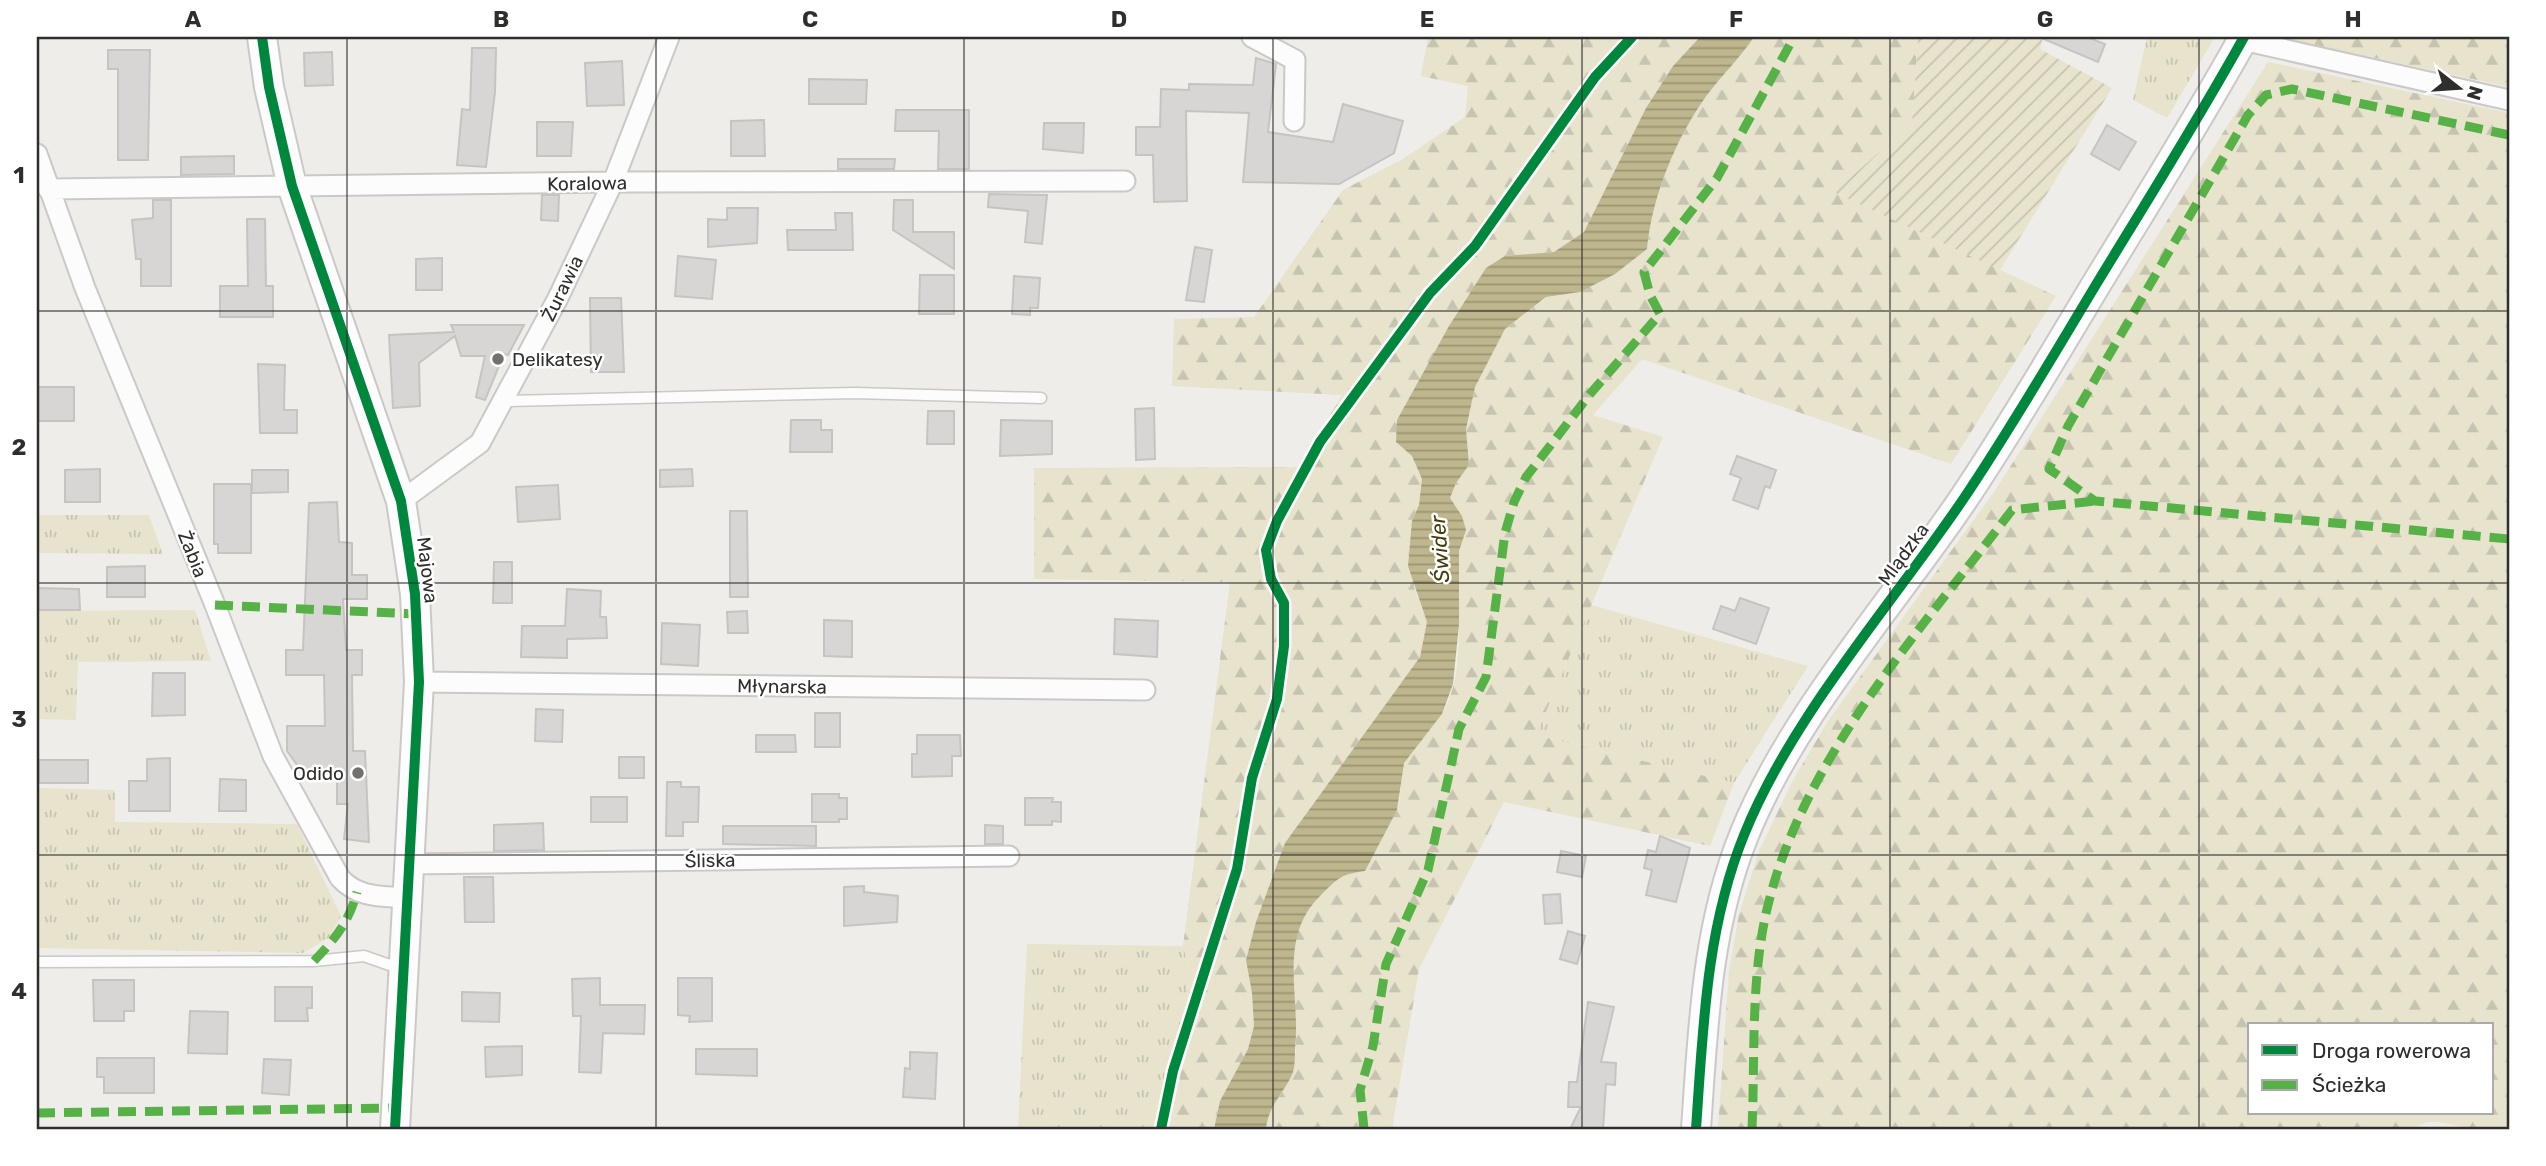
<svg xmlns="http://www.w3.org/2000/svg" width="2546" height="1166" font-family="Rubik,sans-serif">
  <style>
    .grass { fill: url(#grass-tufts) }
    .forest { fill: url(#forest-firs); fill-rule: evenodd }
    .garden { fill: url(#garden-furrows) }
    .water { fill: url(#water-rules) }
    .building { fill: #d7d6d4; stroke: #c5c4c2; stroke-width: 2 }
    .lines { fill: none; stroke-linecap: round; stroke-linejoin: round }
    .lane-casing { stroke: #cac9c8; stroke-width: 13 }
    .street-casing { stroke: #cac9c8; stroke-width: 23 }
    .secondary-casing { stroke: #cac9c8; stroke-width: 32 }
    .lane { stroke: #fcfcfc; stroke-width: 10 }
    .street { stroke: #fcfcfc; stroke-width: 19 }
    .secondary { stroke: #fcfcfc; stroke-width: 28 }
    .quiet { stroke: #56b246; stroke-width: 9; stroke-dasharray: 18 9; stroke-linecap: butt }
    .cycleway-casing { stroke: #fff; stroke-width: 15 }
    .cycleway { stroke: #00873e; stroke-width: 10 }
    .grid { fill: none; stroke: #2f2e2d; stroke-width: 2; stroke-opacity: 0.55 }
    .poi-dot { fill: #72716f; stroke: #fff; stroke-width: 2.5 }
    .labels { text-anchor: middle; stroke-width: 5; stroke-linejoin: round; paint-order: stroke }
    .street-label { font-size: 19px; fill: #2f2e2d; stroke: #fff }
    .poi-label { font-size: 19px; fill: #2f2e2d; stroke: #fff; text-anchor: start }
    .water-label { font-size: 21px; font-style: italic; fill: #443b09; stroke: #fff }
    .neatline { fill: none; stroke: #2f2e2d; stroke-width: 2.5 }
    .grid-label { font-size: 23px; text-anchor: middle; font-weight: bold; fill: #2f2e2d }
  </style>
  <defs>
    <pattern id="grass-tufts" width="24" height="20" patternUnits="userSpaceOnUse" patternTransform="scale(1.75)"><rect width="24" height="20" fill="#e7e3cc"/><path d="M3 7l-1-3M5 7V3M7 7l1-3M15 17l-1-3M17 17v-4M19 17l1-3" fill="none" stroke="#c6c3b0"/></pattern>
    <pattern id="forest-firs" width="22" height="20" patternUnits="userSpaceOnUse" patternTransform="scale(1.75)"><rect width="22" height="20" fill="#e7e3cc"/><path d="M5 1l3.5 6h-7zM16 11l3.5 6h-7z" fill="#c6c3b0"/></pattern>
    <pattern id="garden-furrows" width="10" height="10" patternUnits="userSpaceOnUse" patternTransform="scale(1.75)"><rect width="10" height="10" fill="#e7e3cc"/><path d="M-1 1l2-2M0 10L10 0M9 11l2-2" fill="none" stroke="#c6c3b0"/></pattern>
    <pattern id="water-rules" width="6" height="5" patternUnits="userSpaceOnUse" patternTransform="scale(1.75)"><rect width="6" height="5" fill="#beb68c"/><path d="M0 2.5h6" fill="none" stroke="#9b9473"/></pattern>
  </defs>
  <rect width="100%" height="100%" fill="#eeedea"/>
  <path class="grass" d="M2147,37H2215L2167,118L2133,100Z
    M37,515H149L163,554L37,553Z
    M1591,605L1808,666L1734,783L1536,735Z
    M195,610L211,661L78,662L76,720L37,719V611Z
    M37,788L115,790V822L297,824L341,916L330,937L303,953L37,948Z
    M1027,944L1183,946L1190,973L1177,1110L1171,1129H1018Z"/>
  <path class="forest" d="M1428,37H1700L1673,66L1646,108L1584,232L1554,252L1505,256L1396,442L1412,456L1422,479L1419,505L1412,521L1414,587L1427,622L1420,657L1285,843L1246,960L1252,993L1254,1026L1248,1049L1220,1101L1214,1129H1171L1177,1110L1190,973L1183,946L1230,582L1034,579V468L1297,467L1342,395L1172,386L1174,319L1254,317L1343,190L1403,159L1465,117L1468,86L1421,76Z
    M1754,37H1918L1912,123L1834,192L2056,296L1951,464L1642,359L1593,415L1663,437L1536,735L1734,783L1710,846L1504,802L1419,969L1392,1129H1266C1268,1103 1290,1089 1294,1067C1302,1020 1283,971 1300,925C1312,891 1375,848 1396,812C1403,799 1399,779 1403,765C1409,746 1432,731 1442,714C1470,666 1453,604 1459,552C1460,543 1466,535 1465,526C1463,515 1456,507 1450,498L1456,483L1469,465L1466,429L1475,387L1505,329L1547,297L1580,292L1647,249C1652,196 1676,138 1707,95C1722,75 1740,58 1754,37Z
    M2286,37H2509V87L2288,39Z
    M2268,62L2509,113V1129C2498,1129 2486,1130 2474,1129C2457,1128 2429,1114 2414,1129H1718L1729,970L1739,914L1759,851L1793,780L1828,721L1996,489ZM2492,1024V1112H2250V1024Z"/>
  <path class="garden" d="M1918,37H2043L2040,49L2112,88L2000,270L1834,192L1912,123Z"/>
  <path class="water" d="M1700,37H1754C1740,58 1722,75 1707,95C1676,138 1652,196 1647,249L1615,274L1580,292L1546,297L1505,329L1475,387L1466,429L1469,465L1456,483L1450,498L1462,516L1466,530L1459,551V624L1453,684L1442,714L1404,763L1397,810L1365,871C1341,874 1338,878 1320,896C1277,938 1301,997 1295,1050C1295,1057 1295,1065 1293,1072C1285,1093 1268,1105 1266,1129H1214L1220,1101L1248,1049L1254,1026L1252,993L1246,960L1256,922L1285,843L1420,657L1427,622L1408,566L1412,521L1419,505L1422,479L1412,456L1396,442L1397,420L1449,326L1486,268L1505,256L1554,252L1584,232L1646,108L1673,66Z"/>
  <path class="building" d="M2039,37H2087L2105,44L2098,62Z
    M472,48H496L495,92L486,167L457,165L462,109L470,110Z
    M108,50H150L148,160H118V69H108Z
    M332,52L333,85L305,86L304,53Z
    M1256,58L1276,64L1268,132L1333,142L1343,104L1403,121L1394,153L1339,184L1243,182L1249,113L1186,111L1187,201L1154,202L1153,155H1136V127H1160L1161,89L1189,90V84L1253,85Z
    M622,61L624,105L587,106L585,63Z
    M809,79L867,80L866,104H809Z
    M896,110H969V169H938L939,131H895Z
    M764,120L765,156H731V121Z
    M537,122H573L571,156H537Z
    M1044,123H1084L1083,153L1043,149Z
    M2107,125L2136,142L2119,170L2091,154Z
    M234,156V174L181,175V157Z
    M838,159H895L894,169H838Z
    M989,194L1047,195L1042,244L1025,242L1028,211L988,207Z
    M542,195H559L558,221L541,220Z
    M153,200H171V286H141V259H136L132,220L153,218Z
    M894,200H913V232H954V269L893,230Z
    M727,208H758L757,243L708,247V219L727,220Z
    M835,213H852L853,250H788L787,230H836Z
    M247,219H265L266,286H273V317H220V286H248Z
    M1195,247L1212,250L1204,302L1186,300Z
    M678,256L716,260L712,299L675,296Z
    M442,258V290H416V259Z
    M920,275H954V314H919Z
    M1014,276L1040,278L1038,308H1030V315L1012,314Z
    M590,298H621L624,372H591Z
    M451,325H524L508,355L504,354L485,400L476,397L485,356H461L455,336L419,363L420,406L393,408L389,335L454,332Z
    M258,364L285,365L284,410H297V433H260Z
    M37,387H74V421H37Z
    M1154,408L1155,459L1136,460L1135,409Z
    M928,411H954V444H927Z
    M791,420H821V430H832V452H790Z
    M1001,420L1052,421V454L1000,456Z
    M1737,456L1776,470L1770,488L1765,486L1758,509L1733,500L1741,478L1730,474Z
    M100,469V502H65V470Z
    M692,469L693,486L660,487V470Z
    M252,470H288V492L252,493Z
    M214,484H251V553H218V544H214Z
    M558,485L560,519L518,522L516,487Z
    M337,502L339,542L352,543V575H367V599H343L346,650H362V675H352L353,751H365L369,842L344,839L348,804H337V769H300L287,751V726H325L324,675H286V650H303L309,503Z
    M730,511H747L748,597H730Z
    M494,562H512V603H493Z
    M145,566V597H107V567Z
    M37,588L79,589L80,610H37Z
    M567,589L601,591L600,617H606L607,638L567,639V658L521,657L522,626H565Z
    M1740,598L1769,608L1756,644L1713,629L1721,606L1735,611Z
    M747,611L748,633H728L727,612Z
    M1115,619L1158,621L1157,657L1114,654Z
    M824,620L852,621V657L824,656Z
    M662,623L700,625L698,666L661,664Z
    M153,673H185V715L152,716Z
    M536,709L563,710L562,742L535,741Z
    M815,713H840V747H815Z
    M756,735H795L796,752H756Z
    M917,735H960L961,756H952V776L912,777V754H917Z
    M619,757H644V778H619Z
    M170,758V811H129V781H147V759Z
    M39,760H88V783H39Z
    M220,779L246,780V811H219Z
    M667,782H681V787H699L698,822H683V836H666Z
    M812,794H839V798H847V819H839V822H812Z
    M591,797H627V822H591Z
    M1025,798H1053L1052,802H1061V822L1052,821V825H1025Z
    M543,823L544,850L494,851V825Z
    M985,825L1003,826V844H985Z
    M723,826H816V846L723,844Z
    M1660,836L1690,848L1676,902L1646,895L1652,870L1644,868L1648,850L1656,852Z
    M1561,851L1586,856L1582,877L1557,872Z
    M464,877H493L494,922H465Z
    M864,886V892L898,896L897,922L844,926V887Z
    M1560,894L1562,923L1545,924L1543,895Z
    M1568,931L1585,936L1577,964L1560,959Z
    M600,978V1005H645L644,1034L603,1033L601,1073L579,1072L581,1016H573L572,979Z
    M678,978H712V1021L689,1022L690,1016L678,1015Z
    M93,980H134V1011H124V1021H94Z
    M275,987H312V1008H307L308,1021H275Z
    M462,992L500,993L499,1022L462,1021Z
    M1588,1002L1614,1007L1601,1062L1616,1063L1615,1085L1606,1084L1603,1129H1570L1581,1107H1568L1569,1082H1577Z
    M190,1011L228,1012L227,1054L188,1053Z
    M522,1046V1075L486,1077L485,1047Z
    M696,1049H757V1076L696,1074Z
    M910,1052L937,1053L935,1099L903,1097L905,1068L910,1069Z
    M97,1058H154V1093H104V1077H97Z
    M264,1059L291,1060L289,1095L262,1093Z"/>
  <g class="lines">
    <defs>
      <path id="lane" d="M503,401L855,393L1041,398
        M37,962L314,961L364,956L401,969"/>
      <path id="street" d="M1252,37L1295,60L1294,121
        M2242,40L2509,100
        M37,154L85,288L215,605L273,756L340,878C358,898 381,896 407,898
        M48,189L613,182L1125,181
        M401,501L480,443L558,298L613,182L669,37
        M419,682L1145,690
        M410,864L1009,856"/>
      <path id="secondary" d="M262,37L269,87L292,186L401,501L415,594L419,682L395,1129
        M1696,1129C1703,1029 1706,929 1744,835C1792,716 1890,607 1962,501C2010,430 2053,356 2097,283C2147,201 2198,120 2244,37"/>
    </defs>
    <use href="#lane" class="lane-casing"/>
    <use href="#street" class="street-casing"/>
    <use href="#secondary" class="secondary-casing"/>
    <use href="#lane" class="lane"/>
    <use href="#street" class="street"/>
    <use href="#secondary" class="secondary"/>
    <path class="quiet" d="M2509,135L2292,89L2266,95L2248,115L2068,426L2049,469L2095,501L2509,539
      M215,605L416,614
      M314,961C335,939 349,922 357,892
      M37,1113L396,1108
      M1364,1129L1360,1090L1373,1046L1386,964L1428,870L1459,729L1486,677L1505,533L1514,502L1526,477L1590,394L1660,314L1650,295L1644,272L1717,178L1794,37
      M1752,1129C1755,1061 1751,990 1764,923C1795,766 1918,634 2012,510L2095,501"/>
    <defs>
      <path id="cycleway" d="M262,37L269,87L292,186L401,501L415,594L419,682L395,1129
        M1161,1129L1173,1071L1237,869L1252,778L1277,699L1284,646V603L1271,579L1266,550L1277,521L1320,442L1430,293L1475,246L1595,77L1632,37
        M1696,1129C1703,1029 1706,929 1744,835C1792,716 1890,607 1962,501C2010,430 2053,356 2097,283C2147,201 2198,120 2244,37"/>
    </defs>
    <use href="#cycleway" class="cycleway-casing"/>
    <use href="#cycleway" class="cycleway"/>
  </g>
  <path class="grid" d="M347,37V1129M656,37V1129M964,37V1129M1273,37V1129M1582,37V1129M1890,37V1129M2199,37V1129M37,311H2509M37,583H2509M37,855H2509"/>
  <g class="poi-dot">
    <circle cx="498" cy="359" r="7"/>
    <circle cx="358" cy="773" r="7"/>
  </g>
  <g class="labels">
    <g class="street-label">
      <text transform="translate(587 183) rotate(-1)" y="7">Koralowa</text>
      <text transform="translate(562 288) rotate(-64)" y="7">Żurawia</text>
      <text transform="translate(193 554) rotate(68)" y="7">Żabia</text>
      <text transform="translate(1903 554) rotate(-54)" y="7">Mlądzka</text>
      <text transform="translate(428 570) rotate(83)" y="7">Majowa</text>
      <text transform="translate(782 686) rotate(1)" y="7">Młynarska</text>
      <text transform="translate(710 860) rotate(-1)" y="7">Śliska</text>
    </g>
    <g class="poi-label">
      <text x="512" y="366">Delikatesy</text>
      <text x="344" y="780" text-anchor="end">Odido</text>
    </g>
    <g class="water-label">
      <text transform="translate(1440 549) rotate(-94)" y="7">Świder</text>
    </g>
  </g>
  <rect width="2546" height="1166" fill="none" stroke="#ffffff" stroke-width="77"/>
  <rect x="2248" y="1023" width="245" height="91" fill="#ffffff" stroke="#acabab" stroke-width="2"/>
  <rect x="2262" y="1045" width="35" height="10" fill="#00873e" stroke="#acabab" stroke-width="2"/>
  <text x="2312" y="1058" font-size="21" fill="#2f2e2d">Droga rowerowa</text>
  <rect x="2262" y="1080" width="35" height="10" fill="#56b246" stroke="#acabab" stroke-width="2"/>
  <text x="2312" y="1092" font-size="21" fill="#2f2e2d">Ścieżka</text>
  <g transform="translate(2459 88) rotate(107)" stroke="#ffffff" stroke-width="5" paint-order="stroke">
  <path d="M0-5L12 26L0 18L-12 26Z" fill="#2f2e2d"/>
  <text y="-10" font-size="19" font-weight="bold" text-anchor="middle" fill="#2f2e2d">N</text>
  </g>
  <rect x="38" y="38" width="2470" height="1090" class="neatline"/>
  <g class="grid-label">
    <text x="193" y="27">A</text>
    <text x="501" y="27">B</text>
    <text x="810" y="27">C</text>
    <text x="1119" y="27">D</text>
    <text x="1427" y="27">E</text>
    <text x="1736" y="27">F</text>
    <text x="2045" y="27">G</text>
    <text x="2353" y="27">H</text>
    <text x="19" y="183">1</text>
    <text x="19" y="455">2</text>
    <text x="19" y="727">3</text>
    <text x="19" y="999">4</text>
  </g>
</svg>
